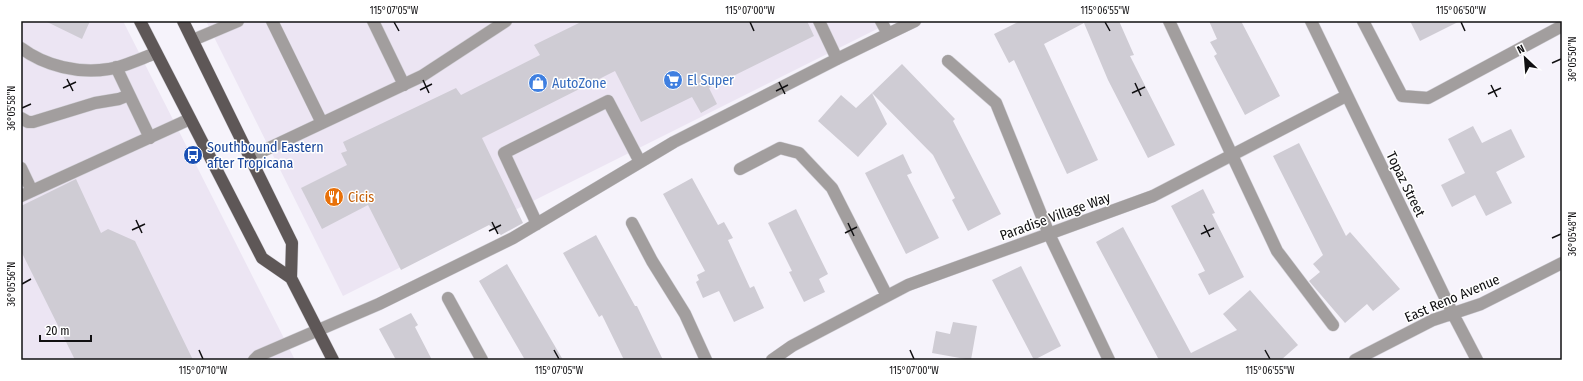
<svg xmlns="http://www.w3.org/2000/svg" width="1583" height="381" font-family="'Fira Sans Condensed',sans-serif">
  <style>
    .built { fill: #ece5f3 }
    .building { fill: #cfccd4 }
    .lines { fill: none; stroke-linecap: round; stroke-linejoin: round }
    .minor-casing { stroke: #d1cfd6; stroke-width: 13 }
    .major-casing { stroke: #d1cfd6; stroke-width: 13 }
    .minor { stroke: #a29e9e; stroke-width: 12 }
    .major { stroke: #5e5757; stroke-width: 12 }
    .ticks { fill: none; stroke: #111012; stroke-width: 1.5 }
    .labels { text-anchor: middle; stroke-width: 3; stroke-linejoin: round; paint-order: stroke }
    .shop-label { font-size: 14px; fill: #366cbe; stroke: #fff; text-anchor: start }
    .transit-label { font-size: 14px; fill: #164399; stroke: #fff; text-anchor: start }
    .street-label { font-size: 14px; fill: #111012; stroke: #fff }
    .food-label { font-size: 14px; fill: #c56008; stroke: #fff; text-anchor: start }
    .neatline { fill: none; stroke: #111012; stroke-width: 1.5 }
    .ticks-label { font-size: 10px; text-anchor: middle; fill: #111012 }
  </style>
  <rect width="100%" height="100%" fill="#f6f3fb"/>
  <path class="built" d="M21,21H123L295,360H21Z
    M206,21H893L343,296Z"/>
  <path class="building" d="M45,21H90L82,39Z
    M583,21H807L814,36L709,88L717,104L701,113L692,97L641,122L615,71L482,138L523,223L501,235L489,225L401,270L368,205L322,229L301,188L347,165L341,153L347,151L343,142L456,88L461,95L540,55L534,45Z
    M1020,21H1119L1134,55L1130,56L1175,145L1148,158L1108,80L1084,23L1044,44L1098,160L1067,174L1014,60L1009,63L994,34Z
    M1209,21H1241L1280,96L1245,115L1214,56L1217,54L1210,42L1217,39Z
    M1410,21H1460L1420,41Z
    M902,64L955,119L953,121L1001,214L968,231L952,200L955,198L933,155L872,93Z
    M872,93L887,124L858,157L818,121L841,95L856,108Z
    M1473,126L1482,143L1511,129L1525,157L1496,172L1512,203L1486,216L1475,195L1452,207L1441,185L1465,173L1448,139Z
    M1299,143L1346,236L1350,232L1400,289L1373,311L1367,304L1345,323L1309,281L1320,272L1313,264L1323,255L1273,156Z
    M903,154L912,173L907,175L939,238L906,254L865,173Z
    M692,178L718,225L724,222L733,238L728,240L750,288L754,286L764,308L734,322L719,291L703,298L696,282L699,280L697,275L705,271L663,194Z
    M76,179L101,233L108,229L135,241L193,360H75L21,251V206Z
    M1203,189L1215,213L1212,214L1244,277L1209,295L1198,274L1205,271L1171,206Z
    M796,209L828,274L819,279L825,292L804,302L789,272L792,271L768,223Z
    M1123,227L1191,353L1237,330L1223,314L1250,290L1298,345L1281,360H1159L1096,242Z
    M596,235L635,306H637L663,360H624L602,315L599,317L563,253Z
    M507,264L563,360H525L479,281Z
    M1021,266L1061,346L1034,360L992,280Z
    M411,313L418,325L415,327L432,360H396L379,329Z
    M953,322L977,326L971,360L932,353L936,331L950,334Z"/>
  <g class="lines">
    <defs>
      <path id="minor" d="M272,21L322,123
        M373,21L404,85
        M819,21L837,59
        M1169,21L1277,251L1333,325
        M1311,21L1453,314L1477,360
        M1363,21L1402,96L1428,98L1562,26
        M888,34L915,21
        M193,40L238,21
        M21,48C45,66 79,74 109,69C124,67 142,58 156,53
        M948,61L996,103L1049,234L1109,360
        M116,67L150,138
        M21,118L28,122H33L95,103L119,99L129,95
        M250,157L422,76L506,21
        M21,168L32,191
        M740,169L780,148L799,153L832,188L887,296
        M21,196L190,119
        M632,223L652,261L685,314L706,360
        M537,224L504,153L608,101L640,162
        M448,298L482,360
        M254,360L258,356L379,304L513,238L674,142L837,59L888,34L881,21
        M772,360L792,346L908,285L1153,196L1346,96
        M1355,360L1433,320L1481,304L1562,263"/>
      <path id="major" d="M140,21L262,258L291,278L333,360
        M183,21L292,243L291,278"/>
    </defs>
    <use href="#minor" class="minor-casing"/>
    <use href="#major" class="major-casing"/>
    <use href="#minor" class="minor"/>
    <use href="#major" class="major"/>
  </g>
  <path class="ticks" d="M394,22L399,31M750,22L754,31M1105,22L1110,31M1461,22L1465,31M1552,63L1561,59M67,79L73,91M423,80L429,93M779,82L785,94M1135,83L1141,96M1491,85L1497,97M63,88L76,82M420,90L432,84M776,91L788,85M1132,93L1145,87M1488,94L1501,88M22,108L31,104M136,220L142,233M492,222L498,234M848,223L854,236M1204,225L1210,237M132,230L145,224M489,231L501,225M845,233L857,227M1201,234L1214,228M1552,238L1561,234M22,284L31,279M199,350L203,359M554,350L559,359M910,350L914,359M1265,350L1270,359"/>
  <defs>
    <symbol id="supermarket-disc" viewBox="-11 -11 22 22"><circle r="9.5" fill="#3f7fe0" stroke="#fff"/><path d="M-6-5.5h2.5l.6 2H6L4.5 2H-2.5L-4.4-4H-6ZM-1.5 3.2a1.3 1.3 0 1 0 .1 0ZM3 3.2a1.3 1.3 0 1 0 .1 0Z" fill="#fff"/></symbol>
    <symbol id="shop-disc" viewBox="-11 -11 22 22"><circle r="9.5" fill="#3f7fe0" stroke="#fff"/><path d="M-5-2.5h2.3a2.7 3.5 0 0 1 5.4 0H5L5.5 6h-11ZM-1.5-2.5h3a1.5 2.3 0 0 0-3 0Z" fill="#fff"/></symbol>
    <symbol id="bus-disc" viewBox="-11 -11 22 22"><circle r="9.5" fill="#1a4fb4" stroke="#fff"/><path d="M-5-6H5V4H4V6H2V4H-2V6H-4V4H-5ZM-3.5-4V0h7V-4ZM-3.5 1.2v1.5H-2V1.2ZM2 1.2v1.5H3.5V1.2Z" fill="#fff"/></symbol>
    <symbol id="restaurant-disc" viewBox="-11 -11 22 22"><circle r="9.5" fill="#e8710a" stroke="#fff"/><path d="M-5-6h1v4h1v-4h1v4h1v-4h1v5L-1.5 .5V6h-2V.5L-5-1ZM5-6V6H3V1.5H1.5Q1.5-4 5-6Z" fill="#fff"/></symbol>
  </defs>
  <g fill-rule="evenodd">
    <use href="#supermarket-disc" x="662" y="69" width="22" height="22"/>
    <use href="#shop-disc" x="527" y="72" width="22" height="22"/>
    <use href="#bus-disc" x="182" y="144" width="22" height="22"/>
    <use href="#restaurant-disc" x="323" y="186" width="22" height="22"/>
  </g>
  <g class="labels">
    <g class="shop-label">
      <text x="687" y="85">El Super</text>
      <text x="552" y="88">AutoZone</text>
    </g>
    <g class="transit-label">
      <text x="207" y="152">Southbound Eastern<tspan x="207" dy="16">after Tropicana</tspan></text>
    </g>
    <g class="street-label">
      <text transform="translate(1406 184) rotate(64)" y="5">Topaz Street</text>
      <text transform="translate(1055 216) rotate(-20)" y="5">Paradise Village Way</text>
      <text transform="translate(1452 298) rotate(-23)" y="5">East Reno Avenue</text>
    </g>
    <g class="food-label">
      <text x="348" y="202">Cicis</text>
    </g>
  </g>
  <rect width="1583" height="381" fill="none" stroke="#ffffff" stroke-width="44"/>
  <g transform="translate(1525 58) rotate(334)" stroke="#ffffff" stroke-width="3" paint-order="stroke">
  <path d="M0-3L7 15L0 10L-7 15Z" fill="#111012"/>
  <text y="-6" font-size="11" font-weight="bold" text-anchor="middle" fill="#111012">N</text>
  </g>
  <path d="M40 335v6h51v-6" fill="none" stroke="#111012" stroke-width="2"/>
  <text x="46" y="335" font-size="12" fill="#111012" stroke="#ffffff" stroke-width="3" paint-order="stroke">20 m</text>
  <rect x="22" y="22" width="1539" height="337" class="neatline"/>
  <g class="ticks-label">
    <text x="394" y="14">115°07'05"W</text>
    <text x="750" y="14">115°07'00"W</text>
    <text x="1105" y="14">115°06'55"W</text>
    <text x="1461" y="14">115°06'50"W</text>
    <text transform="translate(1572 59) rotate(-90)" y="4">36°05'50"N</text>
    <text transform="translate(11 108) rotate(-90)" y="4">36°05'58"N</text>
    <text transform="translate(1572 234) rotate(-90)" y="4">36°05'48"N</text>
    <text transform="translate(11 284) rotate(-90)" y="4">36°05'56"N</text>
    <text x="203" y="374">115°07'10"W</text>
    <text x="559" y="374">115°07'05"W</text>
    <text x="914" y="374">115°07'00"W</text>
    <text x="1270" y="374">115°06'55"W</text>
  </g>
</svg>
